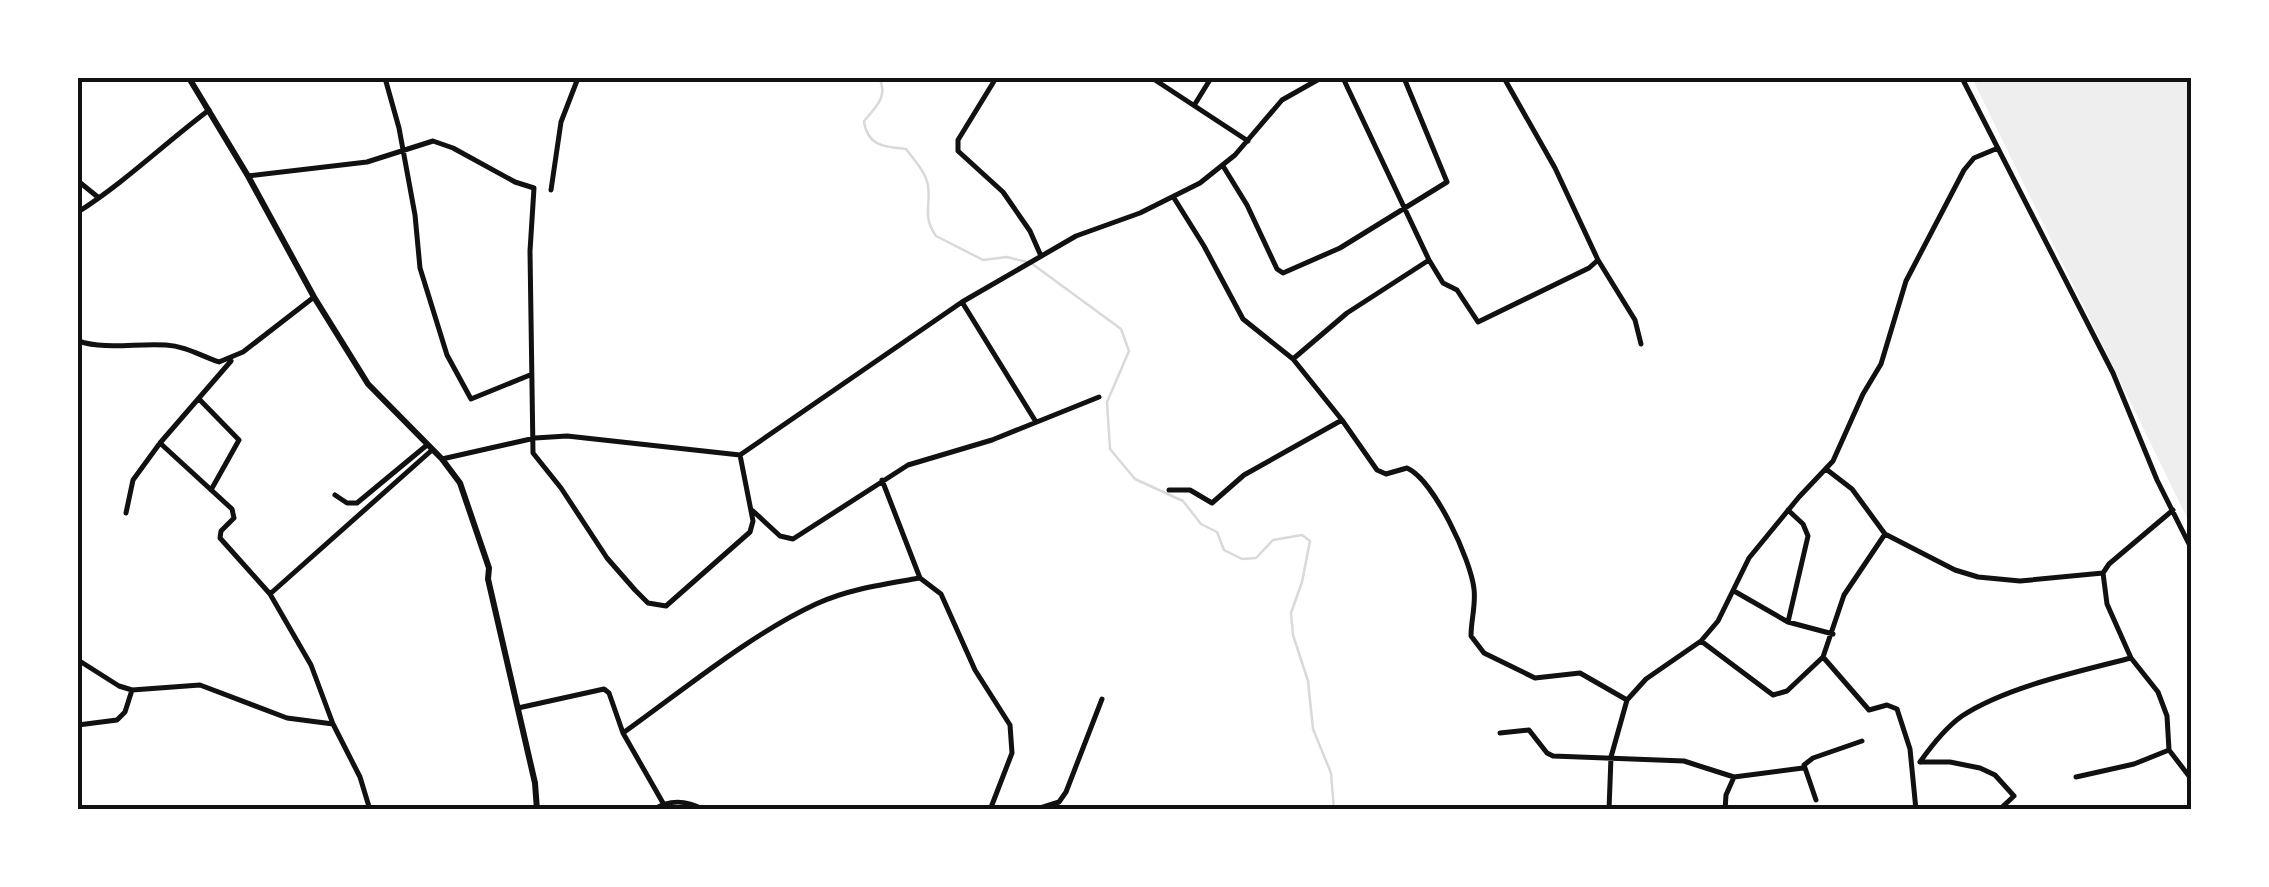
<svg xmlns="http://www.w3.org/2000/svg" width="2269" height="887" font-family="Rubik,sans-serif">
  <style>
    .green { fill: #eee }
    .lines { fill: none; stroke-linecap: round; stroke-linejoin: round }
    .stream { stroke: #d9d9d9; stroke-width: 2.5 }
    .minor { stroke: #111; stroke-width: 5 }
    .tertiary { stroke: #111; stroke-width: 6 }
    .neatline { fill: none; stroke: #111; stroke-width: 4 }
  </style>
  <rect width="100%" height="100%" fill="#fff"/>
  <path class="green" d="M1972,78H2191V526Z"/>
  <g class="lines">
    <path class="stream" d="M879,78C889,96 875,108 864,121C867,146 885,147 906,149C914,160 926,172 928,186C931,205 922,216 936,236L983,260L1007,257L1031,263L1121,329L1129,351L1107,402L1110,449L1135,479L1183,501L1201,524L1217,532L1224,550L1242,559L1256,558L1273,540L1302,535L1310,541L1302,582L1291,613L1293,635L1308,681L1313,729L1331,773L1334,810"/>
    <path class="minor" d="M385,78L399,128L415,215L420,268L447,355L471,399L530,375
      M996,78L958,140V151L1003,192L1030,231L1041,256
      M1152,78L1248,141
      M1343,78L1429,260L1443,283L1457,290L1478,322L1589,268L1598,260L1555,168L1504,78
      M1962,78L2113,373L2157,480L2192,550
      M1195,104L1211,78
      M1223,166L1247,205L1277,269L1283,273L1340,248L1447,182L1404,78
      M248,176L367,162L433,141L453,148L515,182L534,188L530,251L533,453L561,488L607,558L635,590L648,603L666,606L750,532L753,521L740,455
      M78,181L99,198
      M551,190L561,122L578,78
      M1174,198L1204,246L1243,319L1293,359L1342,420L1377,470L1386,474L1407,468C1434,480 1471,560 1474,589C1476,605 1471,620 1471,636L1484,653L1535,678L1580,673L1627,700
      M78,212C125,182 164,144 209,110
      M1598,260L1635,320L1641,344
      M962,302L1036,422
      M78,341C106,350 136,343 166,345C185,346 201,356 219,362L243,352L314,297
      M1293,359L1347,313L1429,260
      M199,399L239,440L211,490
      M160,443L232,509L234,518L221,531L220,538L270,594
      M442,459L535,438L567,436L740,455L962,302L1076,236L1140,213L1200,183L1235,155L1282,100L1321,78
      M1826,469L1852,489L1885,534L1955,570L1978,577L2020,581L2103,573
      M882,480L920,578
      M1169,490H1190L1212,503L1244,475L1342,420
      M335,495L347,503H357L427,445
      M2173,510L2109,564L2103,573L2107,604L2131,658L2158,692L2167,716L2169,750L2192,780
      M753,511L780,536L793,539L908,465L992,440L1099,397
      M126,513L133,480L160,443L231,361
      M1734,591L1788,622L1833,634
      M1788,622L1808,536L1803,524L1788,510
      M1701,641L1773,695L1787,691L1823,657L1869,710L1887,705L1897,709L1910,749L1916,810
      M1823,657L1844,595L1885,534
      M78,660L119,686L132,690L200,685L287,718L333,724
      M518,708L604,689L609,693L623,733L663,803
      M78,725L117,720L125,712L132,690
      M623,733C682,691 751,634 816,604C848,589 885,584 920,578L941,594L975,670L1010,725L1012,753L990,810
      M1500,733L1529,730L1547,753L1553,756L1684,761L1734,777L1803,768
      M1920,762C1932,745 1945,728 1962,716C2006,687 2080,671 2131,658
      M1920,762H1950L1980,768L1995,775L2014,796L1999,810
      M2076,777L2134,764L2169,750
      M1816,800L1804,765L1813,758L1862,741
      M370,810L360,777L333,724L311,665L270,594L432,450
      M653,810C670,799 686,800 704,810
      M1034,810L1059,802L1066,792L1102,699
      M1609,810L1611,757L1627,700L1646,679L1701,641L1718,621L1749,558L1799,497L1833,461L1863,394L1881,364L1906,281L1964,170L1974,158L1998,148
      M1725,810L1726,795L1734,777"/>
    <path class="tertiary" d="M189,78L248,176L314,297L368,384L442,459L460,483L489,568L488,579L535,783L537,810"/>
  </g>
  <rect width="2269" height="887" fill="none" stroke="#ffffff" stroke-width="160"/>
  <rect x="80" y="80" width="2109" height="727" class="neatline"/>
</svg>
